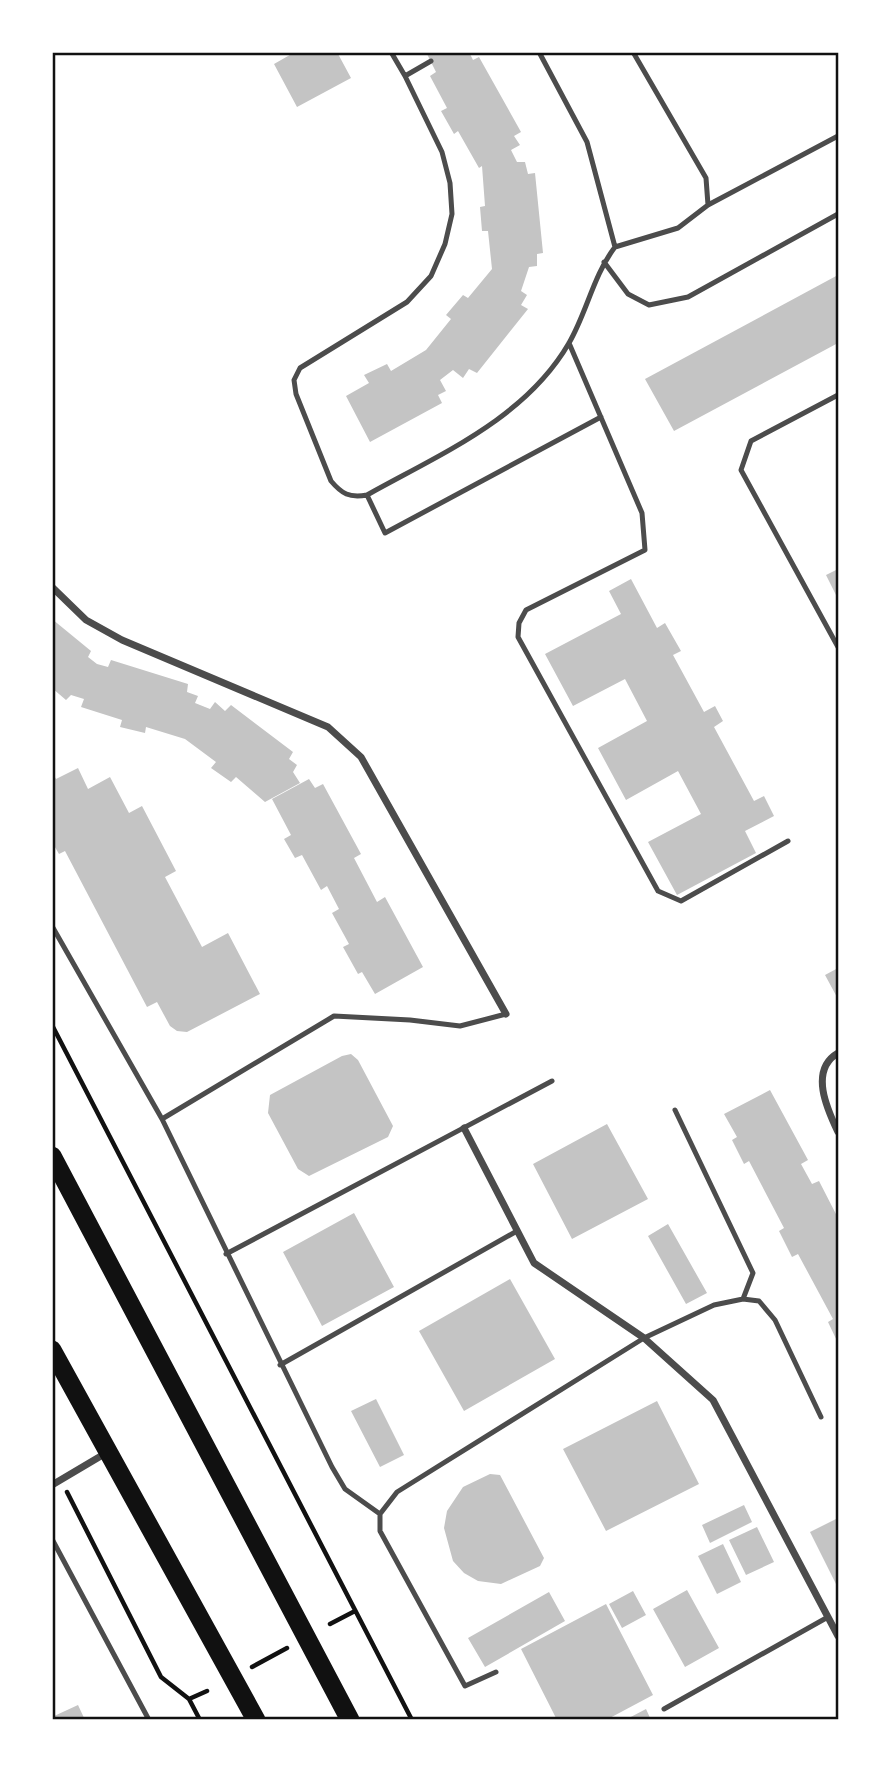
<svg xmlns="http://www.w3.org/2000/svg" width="891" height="1772" font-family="'Noto Serif',serif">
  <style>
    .building { fill: #c4c4c4 }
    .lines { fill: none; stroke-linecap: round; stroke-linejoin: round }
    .path { stroke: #111; stroke-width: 4.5 }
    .service { stroke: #4c4c4c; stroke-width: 5 }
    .minor { stroke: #4c4c4c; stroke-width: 7 }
    .trunk { stroke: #111; stroke-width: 19 }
    .neatline { fill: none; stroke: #111; stroke-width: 2.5 }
  </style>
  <rect width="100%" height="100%" fill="#fff"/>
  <path class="building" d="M295,52H337L351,78L297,107L274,64Z
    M426,52H469L473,60L479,57L521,132L514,136L520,145L511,150L517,162H525L528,174L535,173L543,253L537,254V266L529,267L521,291L527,295L521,305L528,309L477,373L469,369L463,378L453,370L440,380L446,391L438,395L442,403L370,442L346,396L369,383L364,375L387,364L391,371L426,350L451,319L446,315L463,295L468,298L492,269L488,231H482L480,207L485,206L482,166L479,168L458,131L454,134L441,111L447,108L430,76L436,72Z
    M838,275V343L674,431L645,379Z
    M838,569V599L826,575Z
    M631,579L657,628L665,623L681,651L673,655L704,712L715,706L723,721L714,727L754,801L764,796L774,816L745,831L756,853L677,895L648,842L701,814L678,771L626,800L598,748L647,721L625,679L573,706L545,654L621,614L609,591Z
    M52,619L91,651L88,657L97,664L108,667L111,660L188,684L187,692L198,696L195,703L210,709L215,702L225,711L231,705L293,752L289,759L297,765L293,772L300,783L265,802L236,777L231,782L211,768L216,762L185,739L146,727L145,733L120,727L122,720L81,707L84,699L71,695L66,700L52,688Z
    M78,768L88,789L110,777L129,813L142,806L176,871L165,877L202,947L228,933L260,994L187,1032L177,1031L170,1026L157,1002L147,1007L65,851L59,854L52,842V772L56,779Z
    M309,779L315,788L323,784L361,854L354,858L377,902L385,897L423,967L375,994L362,972L358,974L343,947L349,944L332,913L339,909L327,886L321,890L302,855L295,858L284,839L291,835L272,799Z
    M838,968V999L825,975Z
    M351,1054L358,1060L393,1126L388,1137L309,1176L298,1169L268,1113L270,1095L342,1056Z
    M770,1090L808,1160L801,1164L812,1184L819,1181L838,1218V1343L828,1322L833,1319L798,1254L792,1257L779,1231L784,1228L749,1161L744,1164L732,1140L737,1137L724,1114Z
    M607,1124L648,1199L572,1239L533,1164Z
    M354,1213L394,1287L322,1326L283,1252Z
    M668,1224L707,1293L686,1304L648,1236Z
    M510,1279L555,1359L464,1411L419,1331Z
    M376,1399L404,1455L380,1467L351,1411Z
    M657,1401L699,1484L606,1531L563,1449Z
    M490,1474L500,1475L544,1558L540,1566L501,1584L478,1581L464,1573L453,1561L444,1528L447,1511L463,1487Z
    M744,1505L752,1522L710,1543L702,1525Z
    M838,1518V1588L810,1532Z
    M757,1527L774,1562L746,1575L729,1540Z
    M723,1544L741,1582L717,1594L698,1556Z
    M687,1590L719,1648L685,1667L653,1609Z
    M633,1591L646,1615L622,1628L609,1604Z
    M549,1592L565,1621L485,1667L468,1638Z
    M606,1604L653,1695L606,1720H557L521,1649Z
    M78,1705L85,1720H52V1717Z
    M646,1709L651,1720H625Z"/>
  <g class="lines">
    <path class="path" d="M52,1025L412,1720
      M67,1492L161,1677L189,1699L200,1720
      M330,1624L355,1611
      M252,1667L287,1648
      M189,1699L207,1691"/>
    <path class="service" d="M391,52L405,76
      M431,61L405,76L442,152L450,183L452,214L445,244L431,276L407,302L300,368L294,380L296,394L331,481C342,494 349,498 367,495C440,454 525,419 569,343C587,312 593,276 615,247L587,142L539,52
      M708,205L838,136
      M615,247L678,228L708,205L706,178L633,52
      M604,262L628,294L649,305L688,297L838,214
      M569,343L642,513L645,550L526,610L519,623L518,637L658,891L681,901L788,841
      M838,395L751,441L741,470L838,647
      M367,495L385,533L601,417
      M52,926L162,1119L332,1467L345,1489L380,1514
      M675,1110L753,1273L743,1299
      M162,1119L334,1016L410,1020L460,1026L506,1014
      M226,1254L552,1081
      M280,1365L517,1231
      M52,1539L149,1720
      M496,1672L465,1686L380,1531V1514L397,1492L644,1338L714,1305L743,1299L759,1301L775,1320L821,1417
      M664,1709L828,1617"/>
    <path class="minor" d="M52,587L86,620L122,640L328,727L361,757L506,1014
      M838,1053C809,1070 827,1109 838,1132
      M464,1128L534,1263L644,1338L713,1400L838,1636
      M52,1485L106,1453"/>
    <path class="trunk" d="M52,1156L350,1720
      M52,1350L256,1720"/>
  </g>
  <rect width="891" height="1772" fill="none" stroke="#ffffff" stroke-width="108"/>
  <rect x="54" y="54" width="783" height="1664" class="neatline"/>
</svg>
